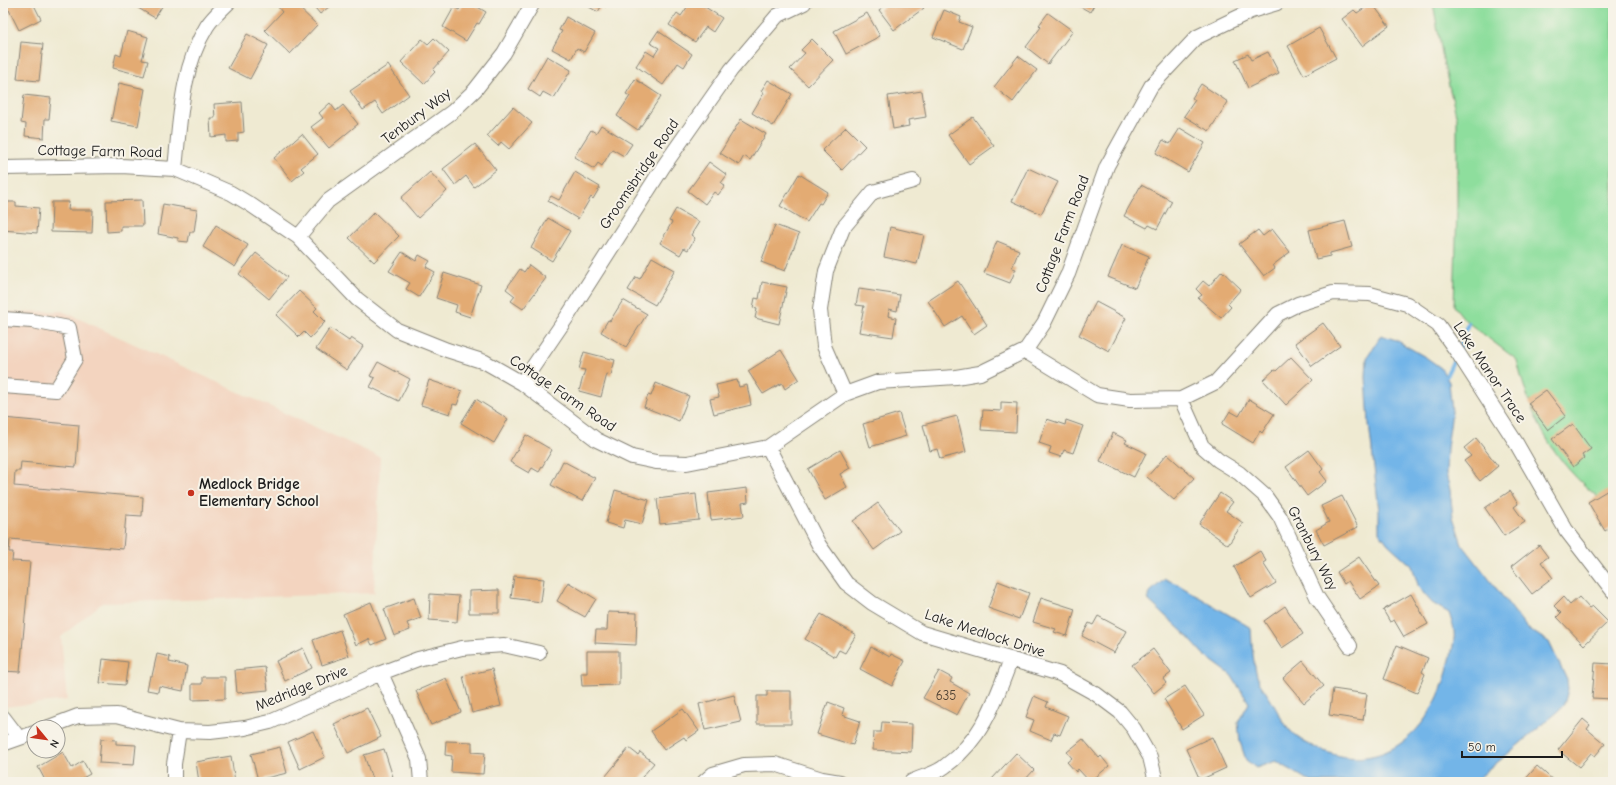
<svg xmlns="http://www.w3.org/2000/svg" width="1616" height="785" font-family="'Comic Neue',sans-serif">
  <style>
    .built { fill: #f3d4bf }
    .green { fill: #8ede9d; stroke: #557d5c }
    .water { fill: #73b5e8; stroke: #486882 }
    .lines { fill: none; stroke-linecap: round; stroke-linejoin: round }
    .stream { stroke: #73b5e8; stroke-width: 4 }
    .building { fill: #e3ab73 }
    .minor-casing { stroke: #868377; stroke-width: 16 }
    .minor { stroke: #fff; stroke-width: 14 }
    .poi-dot { fill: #c8321e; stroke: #f7f3e8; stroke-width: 1.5 }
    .labels { text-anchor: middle; stroke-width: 4; stroke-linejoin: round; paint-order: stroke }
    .number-label { font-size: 13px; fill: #4e4032 }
    .street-label { font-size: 15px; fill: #1c1c1c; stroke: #f7f3e8 }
    .poi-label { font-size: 15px; font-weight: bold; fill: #1c1c1c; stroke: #f7f3e8; text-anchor: start }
  </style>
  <rect width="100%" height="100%" fill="#f7f3e8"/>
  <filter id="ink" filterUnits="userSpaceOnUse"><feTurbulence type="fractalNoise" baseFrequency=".025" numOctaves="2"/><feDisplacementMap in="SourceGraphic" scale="8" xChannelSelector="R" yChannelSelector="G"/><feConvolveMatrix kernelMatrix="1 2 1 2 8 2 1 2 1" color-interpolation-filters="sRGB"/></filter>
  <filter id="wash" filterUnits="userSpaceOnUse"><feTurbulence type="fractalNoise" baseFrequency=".012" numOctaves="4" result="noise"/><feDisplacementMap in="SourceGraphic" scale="16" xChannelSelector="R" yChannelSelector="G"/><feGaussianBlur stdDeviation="0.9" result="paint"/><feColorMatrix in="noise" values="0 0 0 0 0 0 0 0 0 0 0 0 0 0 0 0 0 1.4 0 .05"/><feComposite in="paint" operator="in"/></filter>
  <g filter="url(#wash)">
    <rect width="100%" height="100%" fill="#efead2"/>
    <path class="built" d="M62,311L380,457L374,593L102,603L61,637L67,700L3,707V312Z"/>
    <path class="green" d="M1433,3H1613V508C1558,471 1531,422 1517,360L1466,321L1454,306L1457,209V119L1444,65Z"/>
    <path class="water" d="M1381,335L1396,340L1427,358L1441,368L1449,382L1452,412L1447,448L1446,473L1450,490L1453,517L1462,544L1527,628L1549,642L1567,680L1568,689L1565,701L1560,710L1474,782H1311L1276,761L1256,768L1246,760L1240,742L1238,722L1249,703L1231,675L1204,655L1184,633L1147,599L1152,590L1165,579L1177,584L1251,628C1252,645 1253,666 1259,682C1262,687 1266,692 1269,697C1278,711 1284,727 1297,737C1305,743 1315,748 1324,751C1381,774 1427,734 1444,681C1447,671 1456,641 1454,631C1453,625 1451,619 1449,613L1432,603L1419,588L1412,566L1388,544L1379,532V511L1369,424L1366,377L1367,358Z"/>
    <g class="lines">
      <path class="stream" d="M1459,349L1468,323
        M1446,376L1456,355"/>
    </g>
    <g id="blocks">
      <path class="building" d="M3,3H33L41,19L19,30L9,10L5,12Z
        M134,3H164L155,18L133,5Z
        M282,3H294L317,25L290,54L265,30L282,12L278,7Z
        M311,3H334L320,14Z
        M463,3H471L486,12L479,24L477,23L466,41L443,27L454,7L459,10Z
        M582,3H608L606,7L602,5L598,12Z
        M690,3H699L722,18L713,32L706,27L695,42L669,25L677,13L681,16Z
        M889,3H920L924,8L894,30L879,10Z
        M1074,3H1095L1090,12Z
        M1372,3L1389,26L1362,46L1342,19L1354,10L1357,13Z
        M944,10L961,17L959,22L972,27L963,49L933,37Z
        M867,13L880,36L846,54L834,31Z
        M1048,13L1073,31L1048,64L1026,47L1041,27L1039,25Z
        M566,17L595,33L584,52L577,48L571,59L552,49L562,31L559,30Z
        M1319,28L1336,58L1304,75L1288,46Z
        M127,31L148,37L142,60L148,61L144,76L113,68L116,54L121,56Z
        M658,31L692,54L684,67L678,63L663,85L636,66L646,51L654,56L659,48L650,43Z
        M247,34L268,45L250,79L228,68Z
        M434,38L449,52L433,70L435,72L424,84L401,62L422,39L428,44Z
        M812,39L833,60L808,86L790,69L805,53L801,50Z
        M21,42L43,44L39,81L17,79Z
        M1268,52L1279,73L1248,88L1235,60L1248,54L1251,60Z
        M547,56L571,70L554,98L543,92L540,97L528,89Z
        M1018,56L1037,70L1013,102L994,87Z
        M388,65L409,95L383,114L375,102L363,110L350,91Z
        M635,79L661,96L638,130L617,116L630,96L626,94Z
        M768,80L792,94L773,126L752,113L764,93L761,91Z
        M119,83L145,89L138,126L111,121Z
        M1201,84L1228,102L1209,131L1184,116L1195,100L1192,98Z
        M922,91L926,117L908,120L909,126L893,129L888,96Z
        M24,95L51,98L49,119H45L44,138L25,136L26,124L21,123Z
        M242,102L244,132L238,133V141L226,142V135L211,137L210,118H215L214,104Z
        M330,103L336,111L343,105L358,124L329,148L311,127L323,118L319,113Z
        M513,107L532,123L509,149L501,142L498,146L487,136Z
        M973,117L994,146L969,164L948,135Z
        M741,119L766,134L750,160L744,156L739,165L720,153Z
        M601,125L632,144L624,156L612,149L602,166L598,163L594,169L574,157L591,130L596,133Z
        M846,127L865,146L842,170L822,150Z
        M1180,128L1205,143L1188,172L1156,153L1163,140L1170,144Z
        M302,134L318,154L301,168L304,171L292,181L274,158Z
        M475,144L496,170L474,187L466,176L455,185L443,169Z
        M709,162L727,175L721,183L725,186L718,195L714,192L705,204L688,191Z
        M1028,168L1058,182L1041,214L1012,201Z
        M430,172L447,191L418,218L401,198Z
        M575,172L600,187L593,199L591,197L578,219L548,201L551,196L559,200Z
        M799,174L828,192L821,204L819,203L807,222L780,206Z
        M1141,185L1172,201L1157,229L1149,225L1147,228L1124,216Z
        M142,200L143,226H121V231L107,232L106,201Z
        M3,202H16V206L39,208L37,233L3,230Z
        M52,202H69L68,210H93L92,233L51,232Z
        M163,204L197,210L194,232H190L188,242L178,241V238L158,234Z
        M676,209L699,222L691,235L695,238L688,250L684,248L680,255L660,243L672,222L669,221Z
        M374,212L399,236L374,262L349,238Z
        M548,218L570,231L552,261L531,248Z
        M1345,221L1352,247L1330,253V256L1316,259L1309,230Z
        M216,225L248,245L235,267L203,247Z
        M775,225L799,234L785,271L761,262Z
        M890,227L924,235L917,264L884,257Z
        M1272,229L1290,252L1273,265L1275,268L1264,276L1239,244L1258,230L1263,236Z
        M997,241L1019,250L1012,268L1016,269L1010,283L984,273Z
        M1122,245L1149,256L1135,288L1108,277Z
        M402,252L416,261L419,255L430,261L426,267L435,272L419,297L406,289L410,283L389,271Z
        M256,253L287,277L269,299L239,274Z
        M652,257L675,270L655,305L628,290L636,277L640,279Z
        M529,265L546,278L523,309L511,301L515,296L506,289L520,269L524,272Z
        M1222,271L1241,289L1228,304L1231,307L1221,318L1198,298L1202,295L1196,289L1203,281L1209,286Z
        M444,273L481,285L470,317L455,312L457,305L436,298Z
        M958,281L987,325L974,334L962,316L945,327L928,301Z
        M762,282L787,287L779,324L755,318L757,309L753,308L755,298L759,299Z
        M859,289L900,295L897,311L889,309L888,316L896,318L893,337L859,332L864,306L856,305Z
        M299,291L317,308L314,311L325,322L310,338L304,332L299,337L276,315Z
        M623,300L647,314L626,347L601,332L608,320L610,321Z
        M1096,302L1126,318L1109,351L1079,335Z
        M1323,323L1340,346L1312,366L1295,343Z
        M330,328L349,341L351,338L363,346L347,370L316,349Z
        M781,350L799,379L785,389L782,383L763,394L748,371Z
        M584,352L615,360L611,375L607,374L601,397L579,391L585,370L579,369Z
        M1291,357L1313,380L1286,405L1263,380L1274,370L1276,371Z
        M378,362L410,379L399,401L370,387L375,378L370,376Z
        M429,380L462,391L457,405L453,404L450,414L421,405Z
        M737,380L739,387L747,385L751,405L714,414L710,399L719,397L716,385Z
        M656,383L689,396L679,421L644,407L648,395L651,396Z
        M1546,390L1566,416L1548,430L1528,403Z
        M476,399L508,419L494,443L461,423Z
        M1249,399L1274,414L1262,433L1260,431L1253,443L1222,424L1230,411L1239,416Z
        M1001,402L1017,403L1016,432L981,430L983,410L1001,411Z
        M899,413L906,436L870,447L863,424Z
        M957,416L966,452L940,459L937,449L930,451L923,425Z
        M3,418L79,425L76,467L21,462L20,471H15L14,486L143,497L142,516L126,515L123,549L10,539L9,552H13L12,561L30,562L20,672L3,671Z
        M1047,419L1065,425L1066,420L1083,426L1073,453L1064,450L1061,457L1049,453L1051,447L1039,443Z
        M1573,424L1591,449L1582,455L1584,458L1573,467L1552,439Z
        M1113,433L1127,440L1125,443L1146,453L1134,477L1100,461Z
        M526,435L552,450L539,472L532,468L529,473L510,462Z
        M1476,438L1498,466L1480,481L1464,461L1471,456L1464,448Z
        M840,450L850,468L840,474L847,487L825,500L808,469Z
        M1309,450L1323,469L1320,472L1327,481L1307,496L1286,467Z
        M1167,454L1194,478L1174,500L1147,477Z
        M563,461L595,478L582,501L551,485Z
        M747,488L748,502L742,503L744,516L711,520L708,493Z
        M1610,489L1613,494V526L1605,531L1588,502Z
        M615,490L649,500L642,524L625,520L623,528L606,523Z
        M1510,491L1518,504L1514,507L1525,522L1504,536L1485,508Z
        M1220,493L1233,502L1226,511L1243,523L1228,545L1199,524Z
        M696,494L699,520L660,524L657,499Z
        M1342,496L1358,527L1324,545L1316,530L1329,522L1321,506Z
        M878,503L900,531L874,550L853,521Z
        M1539,545L1548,557L1541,562L1553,578L1532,594L1511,567Z
        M1260,551L1266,561L1263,563L1276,583L1251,598L1234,567Z
        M1359,557L1379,586L1360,599L1348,581L1344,584L1337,572Z
        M514,576L544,579L541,602L511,598Z
        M998,581L1029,593L1019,619L988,608Z
        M568,582L596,599L585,617L557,601Z
        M499,590V613H469V591Z
        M430,594L459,596L457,622L429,620Z
        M1411,594L1428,624L1404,637L1394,620L1390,622L1383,610Z
        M1563,597L1570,605L1579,597L1589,608L1592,606L1608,622L1584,645L1557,617L1561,613L1554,606Z
        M414,598L421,618L407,623L410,630L394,636L384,609Z
        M1041,598L1075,609L1067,636L1054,632L1056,629L1033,622Z
        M371,602L386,639L372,645L369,639L356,645L343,614Z
        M1285,606L1303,634L1282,648L1264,621Z
        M608,612L637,613L636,645L595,643L596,630H607Z
        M821,614L856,635L845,653L839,650L835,657L805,639Z
        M1098,616L1126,631L1114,653L1082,636L1089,623L1093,625Z
        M340,630L349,656L322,665L313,640Z
        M1397,645L1428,658L1422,672L1425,674L1417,693L1384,679Z
        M871,647L890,657L891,654L905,661L892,686L860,669Z
        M303,648L312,668L285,681L276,661Z
        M1153,649L1171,673L1163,679L1166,683L1154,693L1132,665Z
        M587,651H619V685L582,686L581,673H587Z
        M157,654L170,657L169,662L187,666L183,691L159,686L158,692L147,690L150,676H152Z
        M103,659L128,662L125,685L100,683Z
        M1303,661L1324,686L1304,703L1283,678Z
        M1595,663L1613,664V699L1592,698Z
        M265,667L268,690L237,693L235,670Z
        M492,669L501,706L472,713L463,676Z
        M939,671L952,678L950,682L969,693L957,715L923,698Z
        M202,677H225V699L192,700V684H202Z
        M446,678L461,712L431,725L416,691Z
        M1185,686L1204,715L1182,729L1164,699Z
        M1333,689L1367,694L1363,720L1329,715Z
        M767,691H791V724H757V696H767Z
        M734,695L741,722L705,730L699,704Z
        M1034,696L1048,702L1046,707L1068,716L1060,735L1054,733L1051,740L1030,731L1034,720L1026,717Z
        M828,702L844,708L842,715L860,721L853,745L817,734Z
        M367,708L381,737L348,753L334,724Z
        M683,709L699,731L686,740L684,737L664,750L651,731Z
        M1583,719L1590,725L1587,729L1605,744L1595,756L1591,753L1579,767L1558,750Z
        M882,722L912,724L911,752L873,750L874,732H881Z
        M313,731L325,757L300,769L288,742Z
        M1212,737L1226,768L1200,780L1186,749Z
        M101,739L116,740V744L136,745L134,765L99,763Z
        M1083,739L1099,758L1101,756L1109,766L1090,782L1078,769L1076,772L1067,762L1072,758L1067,752Z
        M446,741L472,742V752L485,753L483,774L451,772L452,756L445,755Z
        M280,747L287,773L258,780L251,754Z
        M629,748L638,755L640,752L654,763L638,782H611L605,777Z
        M384,749L393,777L373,782L364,755Z
        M63,752L72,768L83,761L90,774L75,782H46L38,767Z
        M1016,753L1034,770L1023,782H995L992,779Z
        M231,756L235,782H199L196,762Z
        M1537,766L1555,782H1523Z"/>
    </g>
  </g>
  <g filter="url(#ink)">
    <use href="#blocks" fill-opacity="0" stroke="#868377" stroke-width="1"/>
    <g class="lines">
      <defs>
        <path id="minor" d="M3,168L121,166L175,169L201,180L231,193L251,205L298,237L357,299L397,330L447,350L485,362L522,383L597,440L632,457L656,462L687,463L768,447L845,394L878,382L956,377L980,373L1025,351L1044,323L1068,274L1107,166L1151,86L1197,37L1251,11L1277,3
          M175,169C180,122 181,68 207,26C212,18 221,10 228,3
          M298,237L328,201L452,112L475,90L504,53L533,3
          M3,319L32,321L69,328L75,359L56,390L3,386
          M1025,351L1097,395L1130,400L1181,399L1216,382L1278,314L1298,304L1333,293L1370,294L1407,304L1438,325L1458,353L1515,441L1566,530L1613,591
          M522,383L569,314L663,167L731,70L777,16L804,3
          M845,394L824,346L820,310L826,271L843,228L873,192L913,181
          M1181,399L1202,446L1218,460L1239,473L1265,496L1280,517L1317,597L1350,646
          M768,447L819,545L846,583L872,603L922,633L1060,674L1096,694L1120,712L1134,729L1150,757L1156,782
          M381,673L419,759L421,782
          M3,717L19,738
          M49,727L78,716L117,715L179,731L210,732L245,728L270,722L381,673L418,659L462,648L504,645L539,653
          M3,744L34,733
          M174,782V764L179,731
          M704,782L713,774L744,765L775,764L822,779L840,782
          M911,782C921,777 935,774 944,767C983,739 995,702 1011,659"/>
      </defs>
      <use href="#minor" class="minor-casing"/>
      <use href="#minor" class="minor"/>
    </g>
  </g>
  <circle class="poi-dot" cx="191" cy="493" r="4"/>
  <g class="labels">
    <g class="number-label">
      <text x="946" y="700">635</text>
    </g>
    <g class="street-label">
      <text transform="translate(416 116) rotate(-37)" y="5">Tenbury Way</text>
      <text transform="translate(100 151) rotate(1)" y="5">Cottage Farm Road</text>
      <text transform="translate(639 174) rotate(-56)" y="5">Groomsbridge Road</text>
      <text transform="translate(1062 234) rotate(-69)" y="5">Cottage Farm Road</text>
      <text transform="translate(1490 372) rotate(56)" y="5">Lake Manor Trace</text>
      <text transform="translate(563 393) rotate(34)" y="5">Cottage Farm Road</text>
      <text transform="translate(1313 548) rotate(63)" y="5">Granbury Way</text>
      <text transform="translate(985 633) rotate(18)" y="5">Lake Medlock Drive</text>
      <text transform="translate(301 688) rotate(-22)" y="5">Medridge Drive</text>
    </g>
    <g class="poi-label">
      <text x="199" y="489">Medlock Bridge<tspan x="199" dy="17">Elementary School</tspan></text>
    </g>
  </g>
  <rect width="1616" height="785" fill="none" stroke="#f7f3e8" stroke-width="16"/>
  <g transform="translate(46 739) rotate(119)"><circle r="19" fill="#f7f3e8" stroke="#9f9d96"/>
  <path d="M0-3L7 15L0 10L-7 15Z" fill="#c8321e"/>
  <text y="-6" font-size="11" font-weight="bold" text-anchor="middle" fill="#1c1c1c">N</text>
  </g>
  <path d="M1462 751v6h100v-6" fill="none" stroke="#1c1c1c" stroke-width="2"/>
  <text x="1468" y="751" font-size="12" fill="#1c1c1c" stroke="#f7f3e8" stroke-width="3" paint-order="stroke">50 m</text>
</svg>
